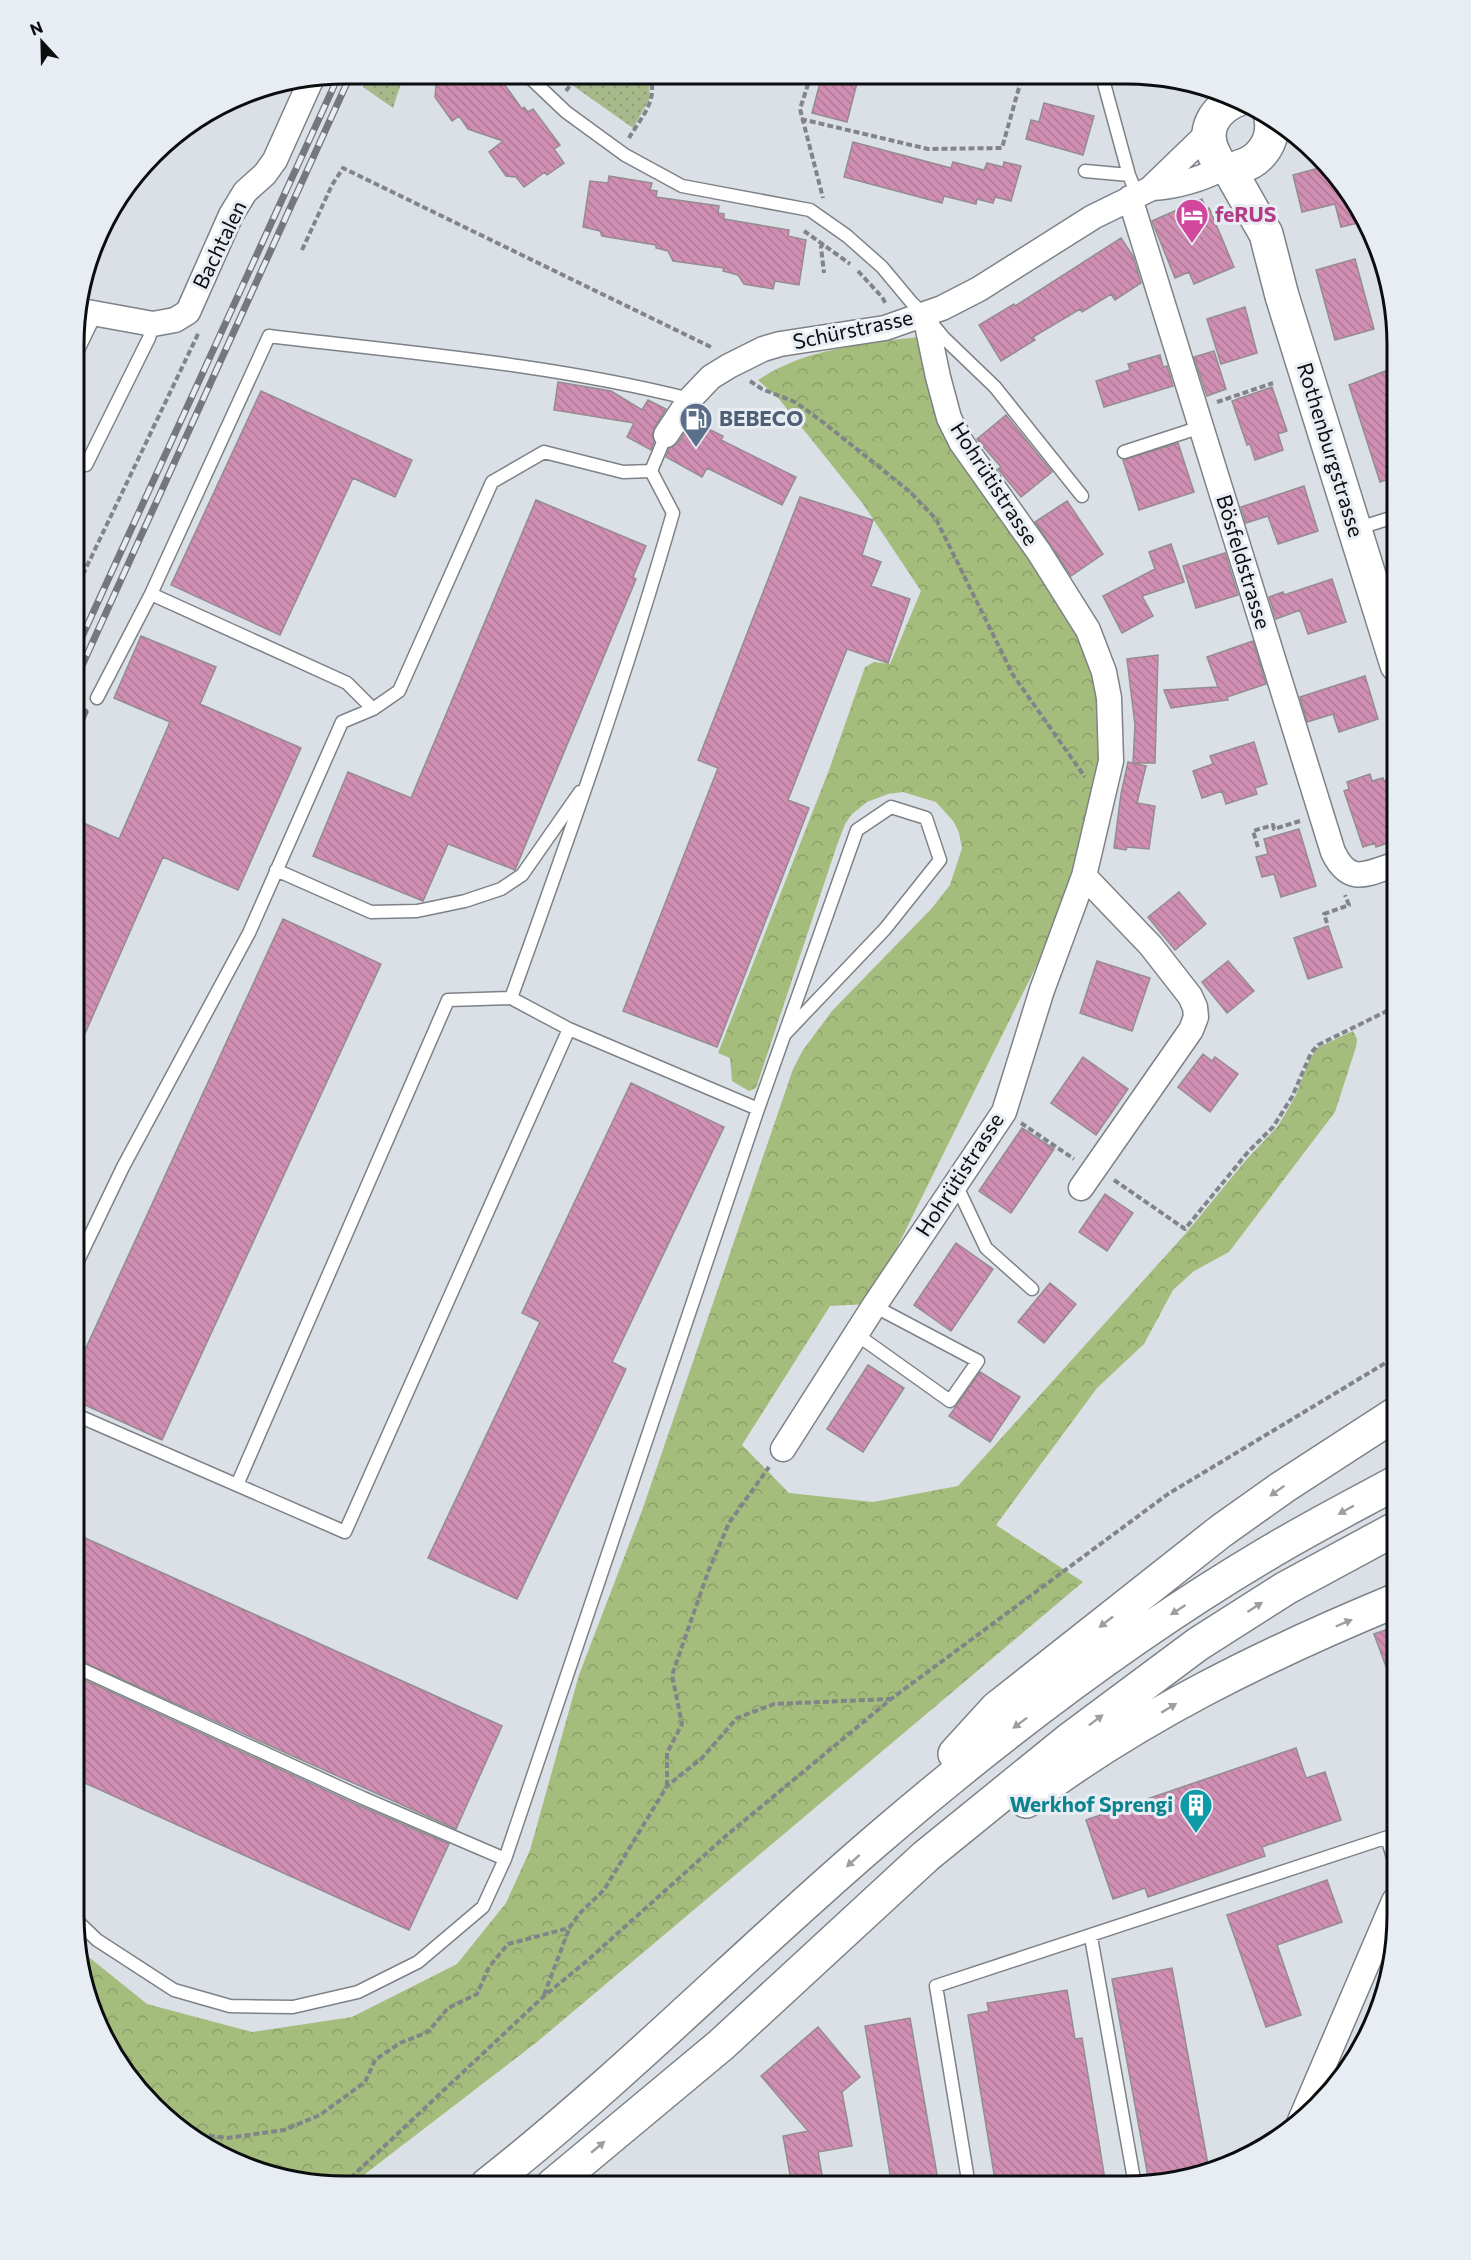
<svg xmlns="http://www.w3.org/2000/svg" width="1471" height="2260" font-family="Commissioner,sans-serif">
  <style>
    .green { fill: url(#green-dots) }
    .forest { fill: url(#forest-crowns) }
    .building { fill: url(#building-back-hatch); stroke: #948c90; stroke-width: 1.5 }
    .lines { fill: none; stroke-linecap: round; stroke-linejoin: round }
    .service-casing { stroke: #7d8288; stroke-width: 15 }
    .minor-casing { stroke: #7d8288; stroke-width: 27 }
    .secondary-casing { stroke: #7d8288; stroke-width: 36 }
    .motorway-casing { stroke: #7d8288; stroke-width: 36 }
    .path { stroke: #81858a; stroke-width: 4; stroke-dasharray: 6 3; stroke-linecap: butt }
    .service { stroke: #fff; stroke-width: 12 }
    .minor { stroke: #fff; stroke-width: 24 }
    .secondary { stroke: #fff; stroke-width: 33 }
    .motorway { stroke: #fff; stroke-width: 33 }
    .rail-casing { stroke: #74777c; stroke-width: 7 }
    .rail { stroke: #e8edf4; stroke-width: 4.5; stroke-dasharray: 14; stroke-linecap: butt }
    .oneway { fill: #9d9e9f }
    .labels { text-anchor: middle; stroke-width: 6; stroke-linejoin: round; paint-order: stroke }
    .hotel-label { font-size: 21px; font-weight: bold; fill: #b23c85; stroke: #e8edf4; text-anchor: start }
    .street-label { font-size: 21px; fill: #0b0d0f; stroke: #e8edf4 }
    .service-label { font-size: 21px; font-weight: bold; fill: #4e5e75; stroke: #e8edf4; text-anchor: start }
    .culture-label { font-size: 21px; font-weight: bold; fill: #0d838f; stroke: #e8edf4; text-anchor: end }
    .rim { fill: none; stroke: #0b0d0f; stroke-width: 3 }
  </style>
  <defs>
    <pattern id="green-dots" width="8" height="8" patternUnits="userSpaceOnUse" patternTransform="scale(1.5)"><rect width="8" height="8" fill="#a7b88b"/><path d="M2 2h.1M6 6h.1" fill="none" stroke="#8e9d77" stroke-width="1.8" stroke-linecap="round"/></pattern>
    <pattern id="forest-crowns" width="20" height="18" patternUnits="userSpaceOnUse" patternTransform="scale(1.5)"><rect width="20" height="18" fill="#a4bc7c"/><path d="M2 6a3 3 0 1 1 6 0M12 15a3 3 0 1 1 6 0" fill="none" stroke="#8ca06a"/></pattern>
    <pattern id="building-back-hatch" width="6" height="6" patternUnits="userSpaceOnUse" patternTransform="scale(1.5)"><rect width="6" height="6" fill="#d08fb2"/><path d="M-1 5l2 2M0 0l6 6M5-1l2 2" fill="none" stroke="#b17a98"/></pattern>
  </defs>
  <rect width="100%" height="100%" fill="#dbe0e7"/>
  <path class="green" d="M370,74H404L393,108L363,87Z
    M576,74H651L653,81L649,83L650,98L633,128L572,85Z"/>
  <path class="forest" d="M924,336L930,386L1086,647L1102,709L1101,755L1071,896L869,1304L830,1306L742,1445L789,1493L873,1502L958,1486L1187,1232L1246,1160L1278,1126L1295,1097L1309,1061L1317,1048L1353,1031L1357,1039L1356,1047L1335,1112L1229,1252L1194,1271L1173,1290L1144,1344L1097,1388L996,1525L1083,1582L537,2042L352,2184H310L241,2166L180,2131L130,2081L94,2019L80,1950L147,2004L252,2032L352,2017L457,1964L506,1903L530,1850L579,1675L643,1508L793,1069L803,1050L832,1011L932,908L950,885L962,848L959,833L954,822L936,802L903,792L888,794L867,802L852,814L845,824L837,845L756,1088L749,1091L732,1081L730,1058L718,1053L829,770L865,667L874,662L890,664L921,591L863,504L779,399L758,380C807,347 867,344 924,336Z"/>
  <path class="building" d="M427,74H497L522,109L524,107L528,112L533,109L560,145L554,149L564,163L547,175L545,172L524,187L516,177L506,176L489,152L503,141L468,129L459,116L452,121L435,97L436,86Z
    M822,75H859L847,122L812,113Z
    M1044,103L1094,116L1083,155L1026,139L1031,120L1039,122Z
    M853,142L951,168L953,162L984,170L987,163L1003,167L1004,162L1021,166L1011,201L995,197L993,203L977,199L976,204L944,196L942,203L844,177Z
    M1325,163L1341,179L1366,221L1341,227L1335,204L1302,212L1293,175L1326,166Z
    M609,176L652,183L650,190L657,191L656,197L719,206L718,213L724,214V219L789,230L788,236L806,240L799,285L775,281L773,289L744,284L738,275L723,271L724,268L673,261L668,251L656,248V245L602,236L600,231L583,227L590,181L608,183Z
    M1202,199L1206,209L1209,208L1234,267L1194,284L1189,272L1175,278L1152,221Z
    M1121,238L1133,256L1141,283L1115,300L1111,294L1082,312L1080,309L1033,337L1035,340L1001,361L979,325L1014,304L1015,306Z
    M1355,259L1374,329L1335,340L1316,270Z
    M1245,307L1257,353L1221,364L1207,319Z
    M1214,351L1226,389L1207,396L1194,357Z
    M1160,355L1163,367L1167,366L1173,386L1104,407L1096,381L1130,370L1128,364Z
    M1385,371L1397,409V476L1380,482L1349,385Z
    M558,382L611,391L642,410L648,400L666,409L654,428L652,435L654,442L651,450L627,437L634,423L554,410Z
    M1272,387L1287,431L1278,434L1283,450L1255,460L1250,444L1247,445L1232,401Z
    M261,391L412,460L395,497L353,478L280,635L171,585Z
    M1006,415L1052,472L1021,497L998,469L1001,467L977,439Z
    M692,421L723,436L721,440L796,477L782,505L707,468L702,477L666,457L669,448L678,443Z
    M1178,443L1194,492L1139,510L1123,460Z
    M1304,486L1318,531L1278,544L1268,516L1246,523L1241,507Z
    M800,497L873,520L862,555L881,562L871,586L910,599L888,663L847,649L788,800L809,808L717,1047L623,1011L718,768L698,760Z
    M536,500L646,546L633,577L636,579L515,870L448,844L423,901L313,856L348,772L411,798Z
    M1067,501L1103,554L1071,576L1035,522Z
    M1171,544L1184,582L1142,596L1153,616L1122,633L1103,596L1155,569L1149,552Z
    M1225,553L1238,595L1196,608L1183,566Z
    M1332,579L1346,622L1308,634L1300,610L1276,619L1269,597L1283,592L1284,595Z
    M141,636L216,667L200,704L301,748L238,890L163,857L75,1056V819L119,839L170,722L114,698Z
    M1253,641L1266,684L1227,697L1228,700L1171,708L1164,690L1218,687L1207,657Z
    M1158,655L1155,763H1133L1135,725L1127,659Z
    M1365,676L1378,719L1339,732L1333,714L1307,722L1300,697Z
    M1254,742L1267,784L1255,788L1257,794L1226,804L1222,791L1202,798L1193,771L1213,764L1210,756Z
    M1128,762L1146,766L1137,803L1155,806L1149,849L1127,847L1126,850L1114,848L1121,794Z
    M1370,774L1372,781L1383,778L1384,781L1393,777L1397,789V840L1376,847L1375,843L1363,847L1344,791L1349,789L1347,782Z
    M1299,829L1316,886L1281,897L1274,874L1262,877L1256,857L1268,854L1264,839Z
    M1179,892L1206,924L1175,950L1148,917Z
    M283,919L381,964L162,1440L74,1400V1374Z
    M1328,926L1342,967L1308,979L1294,938Z
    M1097,961L1150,978L1132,1031L1080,1013Z
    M1228,961L1254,991L1227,1013L1202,982Z
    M1203,1054L1212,1061L1215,1057L1238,1074L1210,1112L1178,1087Z
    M1083,1057L1128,1089L1096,1135L1051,1103Z
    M631,1083L724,1127L612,1362L626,1369L517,1599L428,1558L540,1322L522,1313Z
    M1022,1128L1054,1149L1011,1213L979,1191Z
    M1105,1194L1133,1213L1107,1251L1079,1232Z
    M956,1243L993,1269L951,1331L914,1305Z
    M1050,1283L1076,1304L1044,1343L1018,1322Z
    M868,1365L904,1388L863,1452L827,1429Z
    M980,1372L1020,1397L990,1442L949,1416Z
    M74,1533L502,1726L456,1829L74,1658Z
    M1397,1626V1691H1395L1374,1634Z
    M74,1675L360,1806L449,1844L409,1930L74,1778Z
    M1296,1748L1306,1778L1325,1772L1341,1820L1262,1847L1265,1856L1148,1897L1145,1888L1113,1899L1086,1820Z
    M1327,1880L1342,1922L1277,1945L1301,2015L1266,2027L1227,1915Z
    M1172,1968L1209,2170L1149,2182L1112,1979Z
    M1067,1990L1075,2039L1082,2038L1106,2186H996L968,2015L989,2011L987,2003Z
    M910,2018L939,2186H892L865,2026Z
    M818,2027L860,2077L842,2092L852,2146L818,2152L824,2186H792L783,2136L808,2131L761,2076Z"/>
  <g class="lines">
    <defs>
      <path id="service" d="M526,74L566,112L625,155L682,186L810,210L847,236L882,267L912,303L925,315L944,338L995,387L1082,496
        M1102,76L1129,175L1137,195
        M1085,171L1129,175
        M76,354L96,313
        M1124,452L1201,427
        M86,465L149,338L153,324
        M1356,529L1397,516
        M151,594L347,683L373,709
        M97,698L151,594L269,336C410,353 552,364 690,399
        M276,870L371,912L417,911L465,901L501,889L522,875L580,792
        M569,1029L758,1109
        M951,1189L961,1195L986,1248L1032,1289
        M74,1269L123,1167L249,933L342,722L373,709L399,691L492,482L544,452L623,472L651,471L666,435
        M856,1334L950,1401L978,1361L874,1306
        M74,1414L345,1532L569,1029L511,998C569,837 626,677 673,513L651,471
        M237,1485L448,1000L511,998
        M74,1666L363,1798L505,1859
        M1387,1838L1397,1870
        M1394,1901L1397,1879
        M74,1918L97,1940L174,1990L230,2006L293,2007L358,1992L418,1962L483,1907L505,1859L758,1109L857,830L891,807L926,818L940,860L885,929L784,1035
        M1091,1937L1135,2185
        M969,2186L936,1986L1397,1834"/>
      <path id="minor" d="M1153,188C1177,186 1202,179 1223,168
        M1130,198L1333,852C1350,887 1367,873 1397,864
        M76,310L153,324L175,320L188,312L231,215L245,192L265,174L275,160L311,80
        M666,435L690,399L711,377L729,366L763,349L780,344L885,328L942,308L979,289L1093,217L1150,189L1208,133
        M1081,1188L1191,1030L1196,1017L1195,1007L1190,996L1151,946L1084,876
        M783,1449L874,1306L1004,1112L1042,990L1084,876L1111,761L1109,698L1104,672L1088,630L1039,552L961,442L949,418L938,377L925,315
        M1299,2123L1394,1901"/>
      <path id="secondary" d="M1239,99C1215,108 1201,130 1214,154C1216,159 1220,166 1225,168C1229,170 1234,169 1239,167C1261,161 1275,141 1271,118
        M1229,169L1266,234L1282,296L1397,665"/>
      <path id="motorway" d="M955,1754L997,1708L1221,1531L1283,1487L1397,1413
        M1026,1801C1139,1716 1266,1654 1397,1600
        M487,2185C624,2077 746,1952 878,1839C999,1735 1127,1637 1265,1555C1308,1529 1353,1506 1397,1482
        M553,2185L721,2045L926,1856L1069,1740L1198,1644L1286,1588L1397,1528"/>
    </defs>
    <use href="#service" class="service-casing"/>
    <use href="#minor" class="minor-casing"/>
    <use href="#secondary" class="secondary-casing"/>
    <use href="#motorway" class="motorway-casing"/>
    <path class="path" d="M811,75L800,109L823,198
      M987,75L1020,84L1031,75
      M566,91L571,84L574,74
      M801,119L928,149L1002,148L1020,84
      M629,138C638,122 657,102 651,82
      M804,231L850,264
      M823,243L821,247L824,273
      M302,250L332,185L343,168L713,348
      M858,271L882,297L886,304
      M750,381L762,389L795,402L824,423L909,491L936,519L1013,675L1085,777
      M1217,402L1273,383
      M75,591L199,332
      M1258,847L1253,831L1273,825L1274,829L1300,821
      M1327,923L1324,914L1349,905L1345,895
      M1021,1123L1074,1159
      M1114,1180L1185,1229L1248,1152L1273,1127L1292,1097L1311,1053L1318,1045L1389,1010L1397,1025
      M667,1786V1753L682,1724L672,1675L708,1572L729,1523L769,1467
      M544,1995L569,1929
      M182,2132L227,2138L284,2130L320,2115L365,2082L375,2060L400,2043L428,2032L448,2008L477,1994L489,1967L508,1944L569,1928L580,1913L604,1890L667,1786L702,1758L737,1718L774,1704L890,1699
      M344,2184L543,1997L588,1960L727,1835L891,1699L1168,1494L1397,1356"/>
    <use href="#service" class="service"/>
    <use href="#minor" class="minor"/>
    <use href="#secondary" class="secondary"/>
    <use href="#motorway" class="motorway"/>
    <defs>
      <path id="rail" d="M75,652L339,75
        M75,681L351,74
        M75,733L85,712"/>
    </defs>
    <use href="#rail" class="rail-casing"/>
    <use href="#rail" class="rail"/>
  </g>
  <defs><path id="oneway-solid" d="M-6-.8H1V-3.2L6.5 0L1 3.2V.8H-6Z" transform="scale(1.5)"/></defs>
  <g class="oneway">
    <use href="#oneway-solid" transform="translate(1277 1491) rotate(145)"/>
    <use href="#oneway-solid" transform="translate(1346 1510) rotate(151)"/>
    <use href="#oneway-solid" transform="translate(1255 1607) rotate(-33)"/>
    <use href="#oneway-solid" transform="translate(1178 1610) rotate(147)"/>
    <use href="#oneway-solid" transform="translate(1106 1622) rotate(142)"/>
    <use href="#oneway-solid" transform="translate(1344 1623) rotate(-23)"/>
    <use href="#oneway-solid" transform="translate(1169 1708) rotate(-31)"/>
    <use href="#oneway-solid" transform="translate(1096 1720) rotate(-37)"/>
    <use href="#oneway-solid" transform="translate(1020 1723) rotate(143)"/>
    <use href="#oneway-solid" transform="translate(853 1861) rotate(138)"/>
    <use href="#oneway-solid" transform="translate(598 2147) rotate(-40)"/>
  </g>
  <defs>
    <symbol id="hotel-pin" viewBox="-11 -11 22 30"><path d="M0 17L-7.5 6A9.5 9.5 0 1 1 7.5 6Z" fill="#d1479c" stroke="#e8edf4"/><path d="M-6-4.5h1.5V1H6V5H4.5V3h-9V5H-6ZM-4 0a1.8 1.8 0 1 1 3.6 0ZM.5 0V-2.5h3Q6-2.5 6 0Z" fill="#fff"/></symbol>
    <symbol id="fuel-pin" viewBox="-11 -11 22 30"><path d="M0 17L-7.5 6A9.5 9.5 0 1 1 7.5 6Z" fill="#5c6f8a" stroke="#e8edf4"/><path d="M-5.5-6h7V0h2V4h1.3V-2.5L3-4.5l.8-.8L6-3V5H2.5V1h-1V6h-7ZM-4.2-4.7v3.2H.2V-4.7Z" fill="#fff"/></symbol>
    <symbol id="building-pin" viewBox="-11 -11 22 30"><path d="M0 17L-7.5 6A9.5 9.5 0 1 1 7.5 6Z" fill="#0f9aa8" stroke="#e8edf4"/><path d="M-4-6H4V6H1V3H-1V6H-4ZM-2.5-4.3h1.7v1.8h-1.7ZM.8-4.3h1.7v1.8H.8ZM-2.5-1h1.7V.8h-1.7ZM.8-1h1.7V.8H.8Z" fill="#fff"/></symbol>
  </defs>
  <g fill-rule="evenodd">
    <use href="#hotel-pin" x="1173" y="196" width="38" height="52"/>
    <use href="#fuel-pin" x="677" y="400" width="38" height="52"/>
    <use href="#building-pin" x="1177" y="1786" width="38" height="52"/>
  </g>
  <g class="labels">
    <g class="hotel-label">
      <text x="1215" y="222">feRUS</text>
    </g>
    <g class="street-label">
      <text transform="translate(220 245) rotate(-64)" y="7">Bachtalen</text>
      <text transform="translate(853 330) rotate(-12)" y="7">Schürstrasse</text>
      <text transform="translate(1330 450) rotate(73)" y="7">Rothenburgstrasse</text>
      <text transform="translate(994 484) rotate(57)" y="7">Hohrütistrasse</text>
      <text transform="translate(1243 562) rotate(73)" y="7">Bösfeldstrasse</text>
      <text transform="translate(960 1175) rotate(-57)" y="7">Hohrütistrasse</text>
    </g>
    <g class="service-label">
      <text x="719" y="426">BEBECO</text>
    </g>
    <g class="culture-label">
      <text x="1173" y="1812">Werkhof Sprengi</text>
    </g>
  </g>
  <path d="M0 0H1471V2260H0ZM345 84H1126A261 261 0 0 1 1387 345V1915A261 261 0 0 1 1126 2176H345A261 261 0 0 1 84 1915V345A261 261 0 0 1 345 84Z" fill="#e8edf4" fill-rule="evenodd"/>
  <path class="rim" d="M345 84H1126A261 261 0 0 1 1387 345V1915A261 261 0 0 1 1126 2176H345A261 261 0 0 1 84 1915V345A261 261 0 0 1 345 84Z"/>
  <g transform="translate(42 42) rotate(338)" stroke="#e8edf4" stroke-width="4.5" paint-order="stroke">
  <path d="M0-4.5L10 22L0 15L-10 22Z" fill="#0b0d0f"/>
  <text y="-9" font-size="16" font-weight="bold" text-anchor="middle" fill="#0b0d0f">N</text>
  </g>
</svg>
